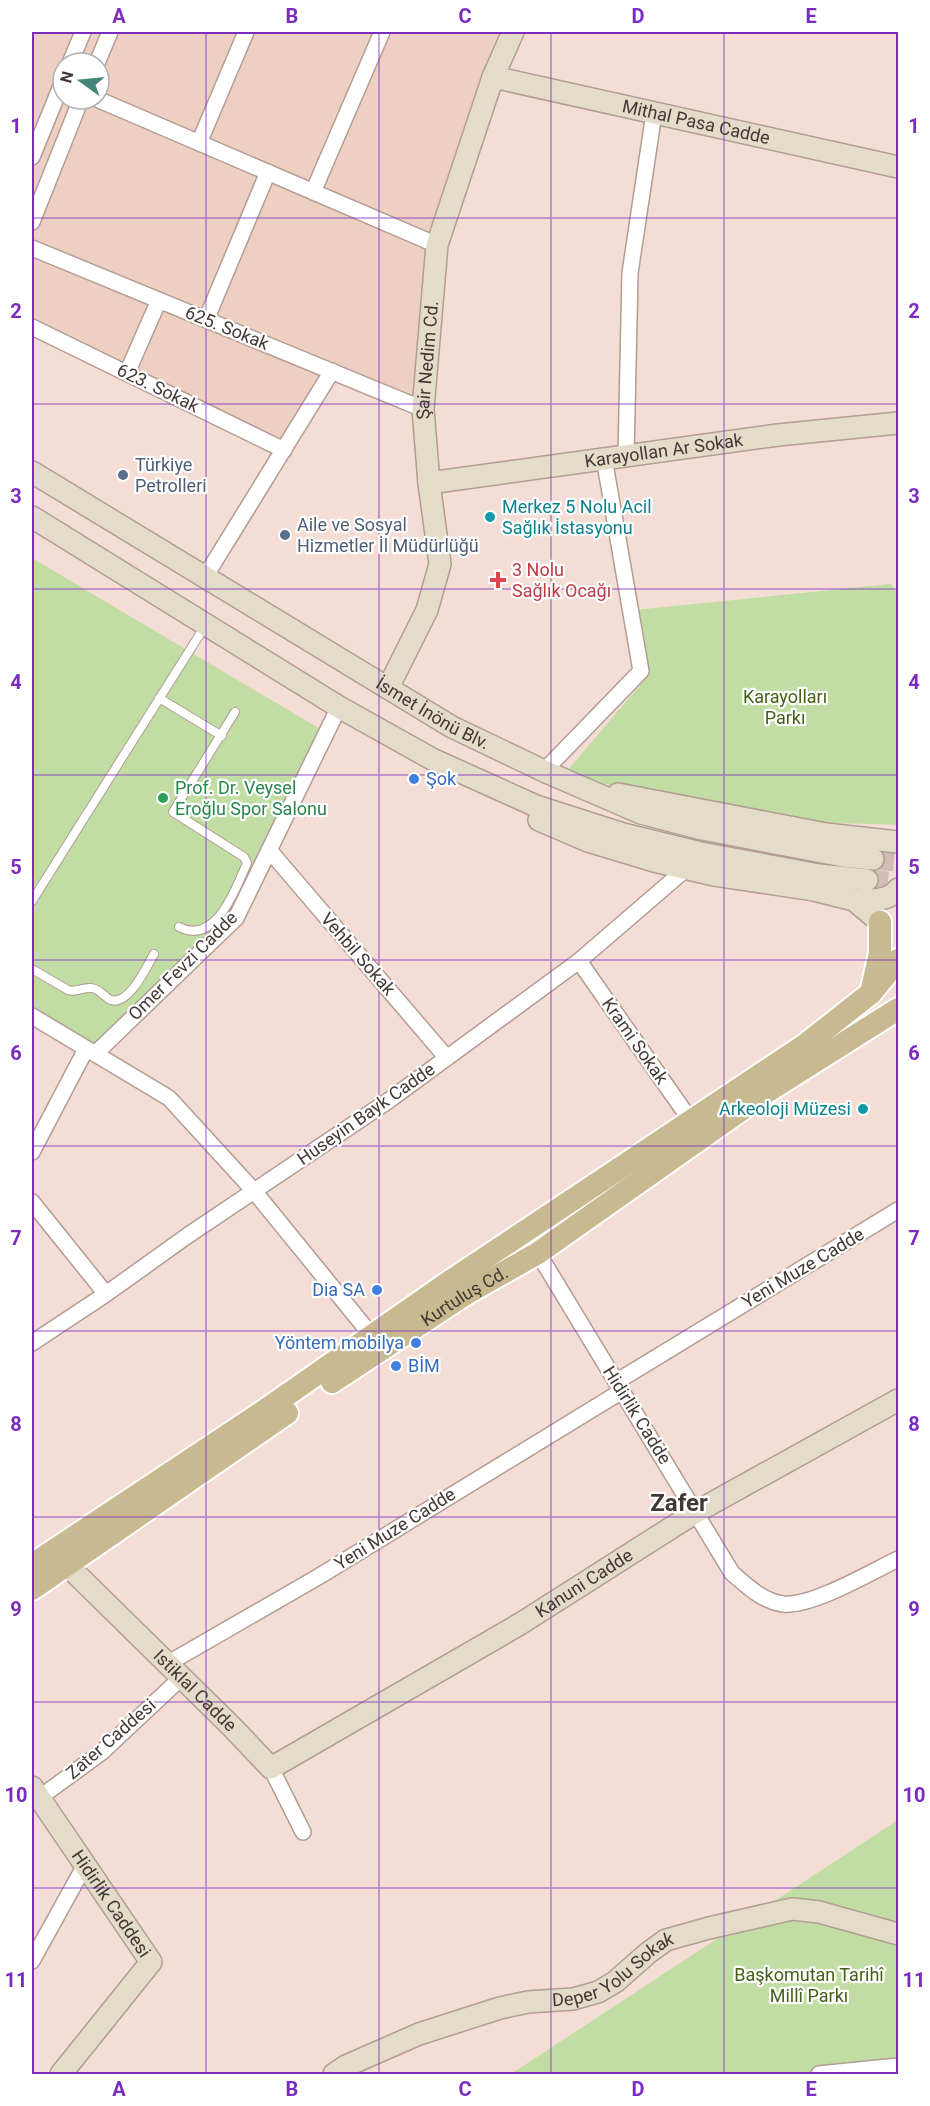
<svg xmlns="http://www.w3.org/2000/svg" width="930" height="2106" font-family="Roboto,sans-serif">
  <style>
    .built { fill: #eed0c3; fill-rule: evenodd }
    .green { fill: #c2dda3 }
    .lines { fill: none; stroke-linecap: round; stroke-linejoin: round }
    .secondary-tunnel { stroke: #d0bcb4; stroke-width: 21; stroke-dasharray: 21 10; stroke-linecap: butt }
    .lane-casing { stroke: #b29c93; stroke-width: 10 }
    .street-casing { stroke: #b29c93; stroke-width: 18 }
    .secondary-casing { stroke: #b29c93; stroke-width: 24 }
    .primary-casing { stroke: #fff; stroke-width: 26 }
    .lane { stroke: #fff; stroke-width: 8 }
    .street { stroke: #fff; stroke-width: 15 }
    .secondary { stroke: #e3dcc8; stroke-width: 21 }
    .primary { stroke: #c8b990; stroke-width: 22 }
    .grid { fill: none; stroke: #7b2cbf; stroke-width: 1.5; stroke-opacity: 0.55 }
    .service-dot { fill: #5c6f8a; stroke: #fff; stroke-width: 2 }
    .culture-dot { fill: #0f9aa8; stroke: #fff; stroke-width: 2 }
    .health-dot { fill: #e0444e; stroke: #fff; stroke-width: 2 }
    .shop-dot { fill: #3f7fe0; stroke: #fff; stroke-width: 2 }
    .leisure-dot { fill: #2e9e5b; stroke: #fff; stroke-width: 2 }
    .labels { text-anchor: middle; stroke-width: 4.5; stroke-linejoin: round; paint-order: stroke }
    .street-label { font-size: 18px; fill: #423936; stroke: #fff }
    .service-label { font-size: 18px; fill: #4e5e75; stroke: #fff; text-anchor: start }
    .culture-label { font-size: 18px; fill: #0d838f; stroke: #fff; text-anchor: start }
    .health-label { font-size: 18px; fill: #be3a42; stroke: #fff; text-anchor: start }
    .park-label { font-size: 18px; fill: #456016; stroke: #fff }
    .shop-label { font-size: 18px; fill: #366cbe; stroke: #fff; text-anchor: start }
    .leisure-label { font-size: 18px; fill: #27864d; stroke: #fff; text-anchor: start }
    .district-label { font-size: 24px; font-weight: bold; fill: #423936; stroke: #fff }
    .neatline { fill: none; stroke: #7b2cbf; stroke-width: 2 }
    .grid-label { font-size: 20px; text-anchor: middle; font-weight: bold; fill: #7b2cbf }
  </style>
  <rect width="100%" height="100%" fill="#f4ddd4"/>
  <path class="built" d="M32,32H513L437,245L423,409L332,371L284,450L32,327ZM63,63H99V99H63Z"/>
  <path class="green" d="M32,558L327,733L236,918L95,1054L32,1016Z
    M891,584L898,594V825L807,822L659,802L567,771L641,684L635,610Z
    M898,1820V2074H511Z"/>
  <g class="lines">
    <path class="secondary-tunnel" d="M873,859L898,861
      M867,880L898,883"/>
    <defs>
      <path id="lane" d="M159,698L222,736
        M32,901L205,626
        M179,927C216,946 236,888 247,863L244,857L173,812L235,712
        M32,969L68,990C77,993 82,987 91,988C99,988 104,997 111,1000C129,1006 147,966 154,954"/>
      <path id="street" d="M70,63L83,32
        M97,63L110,32
        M97,99L437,245
        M199,143L246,32
        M32,157L63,81
        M313,192L382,32
        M32,222L81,99
        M32,248L423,409
        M206,320L268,172
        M32,327L284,450
        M127,373L159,300
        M626,456L630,273L654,113
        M205,577L332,371
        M544,771L641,671L604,458
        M269,850L447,1058
        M579,961L691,1121
        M32,1016L169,1098L254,1191L372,1336
        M95,1054L236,918L339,707
        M32,1152L86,1049
        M32,1202L106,1294
        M538,1253L732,1573C747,1586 762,1601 783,1604C812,1607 871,1572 898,1559
        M32,1343L106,1294L187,1236L388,1101L579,961L687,868
        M616,1382L898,1210
        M167,1664L318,1577L622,1391
        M271,1768L303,1832
        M39,1798L102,1752L181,1678
        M32,1961L85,1865
        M819,2074L898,2066"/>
      <g id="secondary">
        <path id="s1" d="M493,77L898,167"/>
        <path id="s2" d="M32,472L452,727L544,771L641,813L702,829L843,856L873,859"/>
        <path id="s3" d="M429,483L778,435L898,423"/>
        <path d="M32,517L339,707L432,759L536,806L623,834L701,853L819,875L867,880"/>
        <path id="s4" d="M388,688L427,610L440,564L429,483L423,409L437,245L493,77L513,32"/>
        <path d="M618,794L826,834L898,842"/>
        <path d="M539,820L588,841L654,861L714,875L814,890L854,900L880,922"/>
        <path d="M854,900C869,900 889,902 898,889"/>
        <path id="s5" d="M68,1566L231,1726L271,1768L520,1624L696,1512L898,1400"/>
        <path id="s6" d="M32,1787L151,1962L61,2074"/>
        <path id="s7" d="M334,2074L346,2066L419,2034L500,2008L528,2002L573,1999L598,1992L615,1982L648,1953L666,1940L709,1928L792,1909L819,1912L898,1934"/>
      </g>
      <g id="primary">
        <path d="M872,989L880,953V922"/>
        <path id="s8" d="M332,1382L464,1295L538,1253L765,1093L898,1009"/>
        <path d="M32,1565L258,1415L449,1282L805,1045L871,993L898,960"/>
        <path d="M32,1589L287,1413"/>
      </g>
    </defs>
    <use href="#lane" class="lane-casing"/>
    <use href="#street" class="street-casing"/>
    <use href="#secondary" class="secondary-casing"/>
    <use href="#primary" class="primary-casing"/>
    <use href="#lane" class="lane"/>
    <use href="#street" class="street"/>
    <use href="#secondary" class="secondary"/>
    <use href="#primary" class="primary"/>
  </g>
  <path class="grid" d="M206,32V2074M379,32V2074M551,32V2074M724,32V2074M32,218H898M32,404H898M32,589H898M32,775H898M32,960H898M32,1146H898M32,1331H898M32,1517H898M32,1702H898M32,1888H898"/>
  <g class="service-dot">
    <circle cx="123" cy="475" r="6"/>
    <circle cx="285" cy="535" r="6"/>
  </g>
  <g class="culture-dot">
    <circle cx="490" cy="517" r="6"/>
    <circle cx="863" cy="1109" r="6"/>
  </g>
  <path class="health-dot" d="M495 571h6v6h6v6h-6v6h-6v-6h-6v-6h6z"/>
  <g class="shop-dot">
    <circle cx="414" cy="779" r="6"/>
    <circle cx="377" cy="1290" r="6"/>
    <circle cx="416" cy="1343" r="6"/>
    <circle cx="396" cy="1366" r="6"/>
  </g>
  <circle class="leisure-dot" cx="163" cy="798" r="6"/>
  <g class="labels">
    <g class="street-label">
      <text dy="6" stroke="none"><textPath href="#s1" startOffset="208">Mithal Pasa Cadde</textPath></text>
      <text transform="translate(227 328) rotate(22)" y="6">625. Sokak</text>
      <text dy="6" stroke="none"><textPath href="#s4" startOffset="340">Şair Nedim Cd.</textPath></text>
      <text transform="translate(158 388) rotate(26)" y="6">623. Sokak</text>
      <text dy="6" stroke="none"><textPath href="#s3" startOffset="237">Karayollan Ar Sokak</textPath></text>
      <text dy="6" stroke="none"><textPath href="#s2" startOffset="468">İsmet İnönü Blv.</textPath></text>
      <text transform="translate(358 954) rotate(49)" y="6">Vehbil Sokak</text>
      <text transform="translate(183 966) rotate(-45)" y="6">Omer Fevzi Cadde</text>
      <text transform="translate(635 1041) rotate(55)" y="6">Krami Sokak</text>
      <text transform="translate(366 1114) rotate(-35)" y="6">Huseyin Bayk Cadde</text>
      <text transform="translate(803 1268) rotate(-31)" y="6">Yeni Muze Cadde</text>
      <text dy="6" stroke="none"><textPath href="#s8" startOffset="158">Kurtuluş Cd.</textPath></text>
      <text transform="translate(637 1415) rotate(58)" y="6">Hidirlik Cadde</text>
      <text transform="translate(395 1529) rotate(-32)" y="6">Yeni Muze Cadde</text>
      <text dy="6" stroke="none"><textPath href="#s5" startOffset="650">Kanuni Cadde</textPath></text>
      <text dy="6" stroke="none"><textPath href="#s5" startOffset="178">Istiklal Cadde</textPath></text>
      <text transform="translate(111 1739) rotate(-41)" y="6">Zater Caddesi</text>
      <text dy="6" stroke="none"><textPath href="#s6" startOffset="141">Hidirlik Caddesi</textPath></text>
      <text dy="6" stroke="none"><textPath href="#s7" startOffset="302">Deper Yolu Sokak</textPath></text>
    </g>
    <g class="service-label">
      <text x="135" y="471">Türkiye<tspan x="135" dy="21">Petrolleri</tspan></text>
      <text x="297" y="531">Aile ve Sosyal<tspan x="297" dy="21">Hizmetler İl Müdürlüğü</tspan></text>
    </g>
    <g class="culture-label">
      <text x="502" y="513">Merkez 5 Nolu Acil<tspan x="502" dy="21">Sağlık İstasyonu</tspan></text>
      <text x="851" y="1115" text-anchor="end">Arkeoloji Müzesi</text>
    </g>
    <g class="health-label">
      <text x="512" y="576">3 Nolu<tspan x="512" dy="21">Sağlık Ocağı</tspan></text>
    </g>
    <g class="park-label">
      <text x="785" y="703">Karayolları<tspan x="785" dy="21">Parkı</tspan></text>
      <text x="809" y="1981">Başkomutan Tarihî<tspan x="809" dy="21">Millî Parkı</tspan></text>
    </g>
    <g class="shop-label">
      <text x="426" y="785">Şok</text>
      <text x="365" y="1296" text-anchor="end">Dia SA</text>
      <text x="404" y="1349" text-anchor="end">Yöntem mobilya</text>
      <text x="408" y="1372">BİM</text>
    </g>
    <g class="leisure-label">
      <text x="175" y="794">Prof. Dr. Veysel<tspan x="175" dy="21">Eroğlu Spor Salonu</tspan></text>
    </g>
    <g class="district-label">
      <text x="679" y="1511">Zafer</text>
    </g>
  </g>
  <rect width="930" height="2106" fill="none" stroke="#ffffff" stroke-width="66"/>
  <g transform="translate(81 81) rotate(285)"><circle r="28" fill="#ffffff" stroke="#b3b0af" stroke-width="1.5"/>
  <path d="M0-4.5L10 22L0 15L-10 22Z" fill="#428679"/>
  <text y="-9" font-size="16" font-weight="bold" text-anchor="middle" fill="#423936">N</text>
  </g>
  <rect x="33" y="33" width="864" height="2040" class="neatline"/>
  <g class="grid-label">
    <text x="119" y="23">A</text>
    <text x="292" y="23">B</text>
    <text x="465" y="23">C</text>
    <text x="638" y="23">D</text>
    <text x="811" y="23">E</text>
    <text x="16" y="133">1</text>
    <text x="914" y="133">1</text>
    <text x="16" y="318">2</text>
    <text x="914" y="318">2</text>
    <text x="16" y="503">3</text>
    <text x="914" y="503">3</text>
    <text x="16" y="689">4</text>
    <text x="914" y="689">4</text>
    <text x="16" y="874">5</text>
    <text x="914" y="874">5</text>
    <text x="16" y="1060">6</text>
    <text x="914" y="1060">6</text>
    <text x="16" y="1245">7</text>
    <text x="914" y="1245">7</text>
    <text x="16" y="1431">8</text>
    <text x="914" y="1431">8</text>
    <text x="16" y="1616">9</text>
    <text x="914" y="1616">9</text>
    <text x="16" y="1802">10</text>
    <text x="914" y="1802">10</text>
    <text x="16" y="1987">11</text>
    <text x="914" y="1987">11</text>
    <text x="119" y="2096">A</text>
    <text x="292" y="2096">B</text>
    <text x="465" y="2096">C</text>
    <text x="638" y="2096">D</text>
    <text x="811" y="2096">E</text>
  </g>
</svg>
